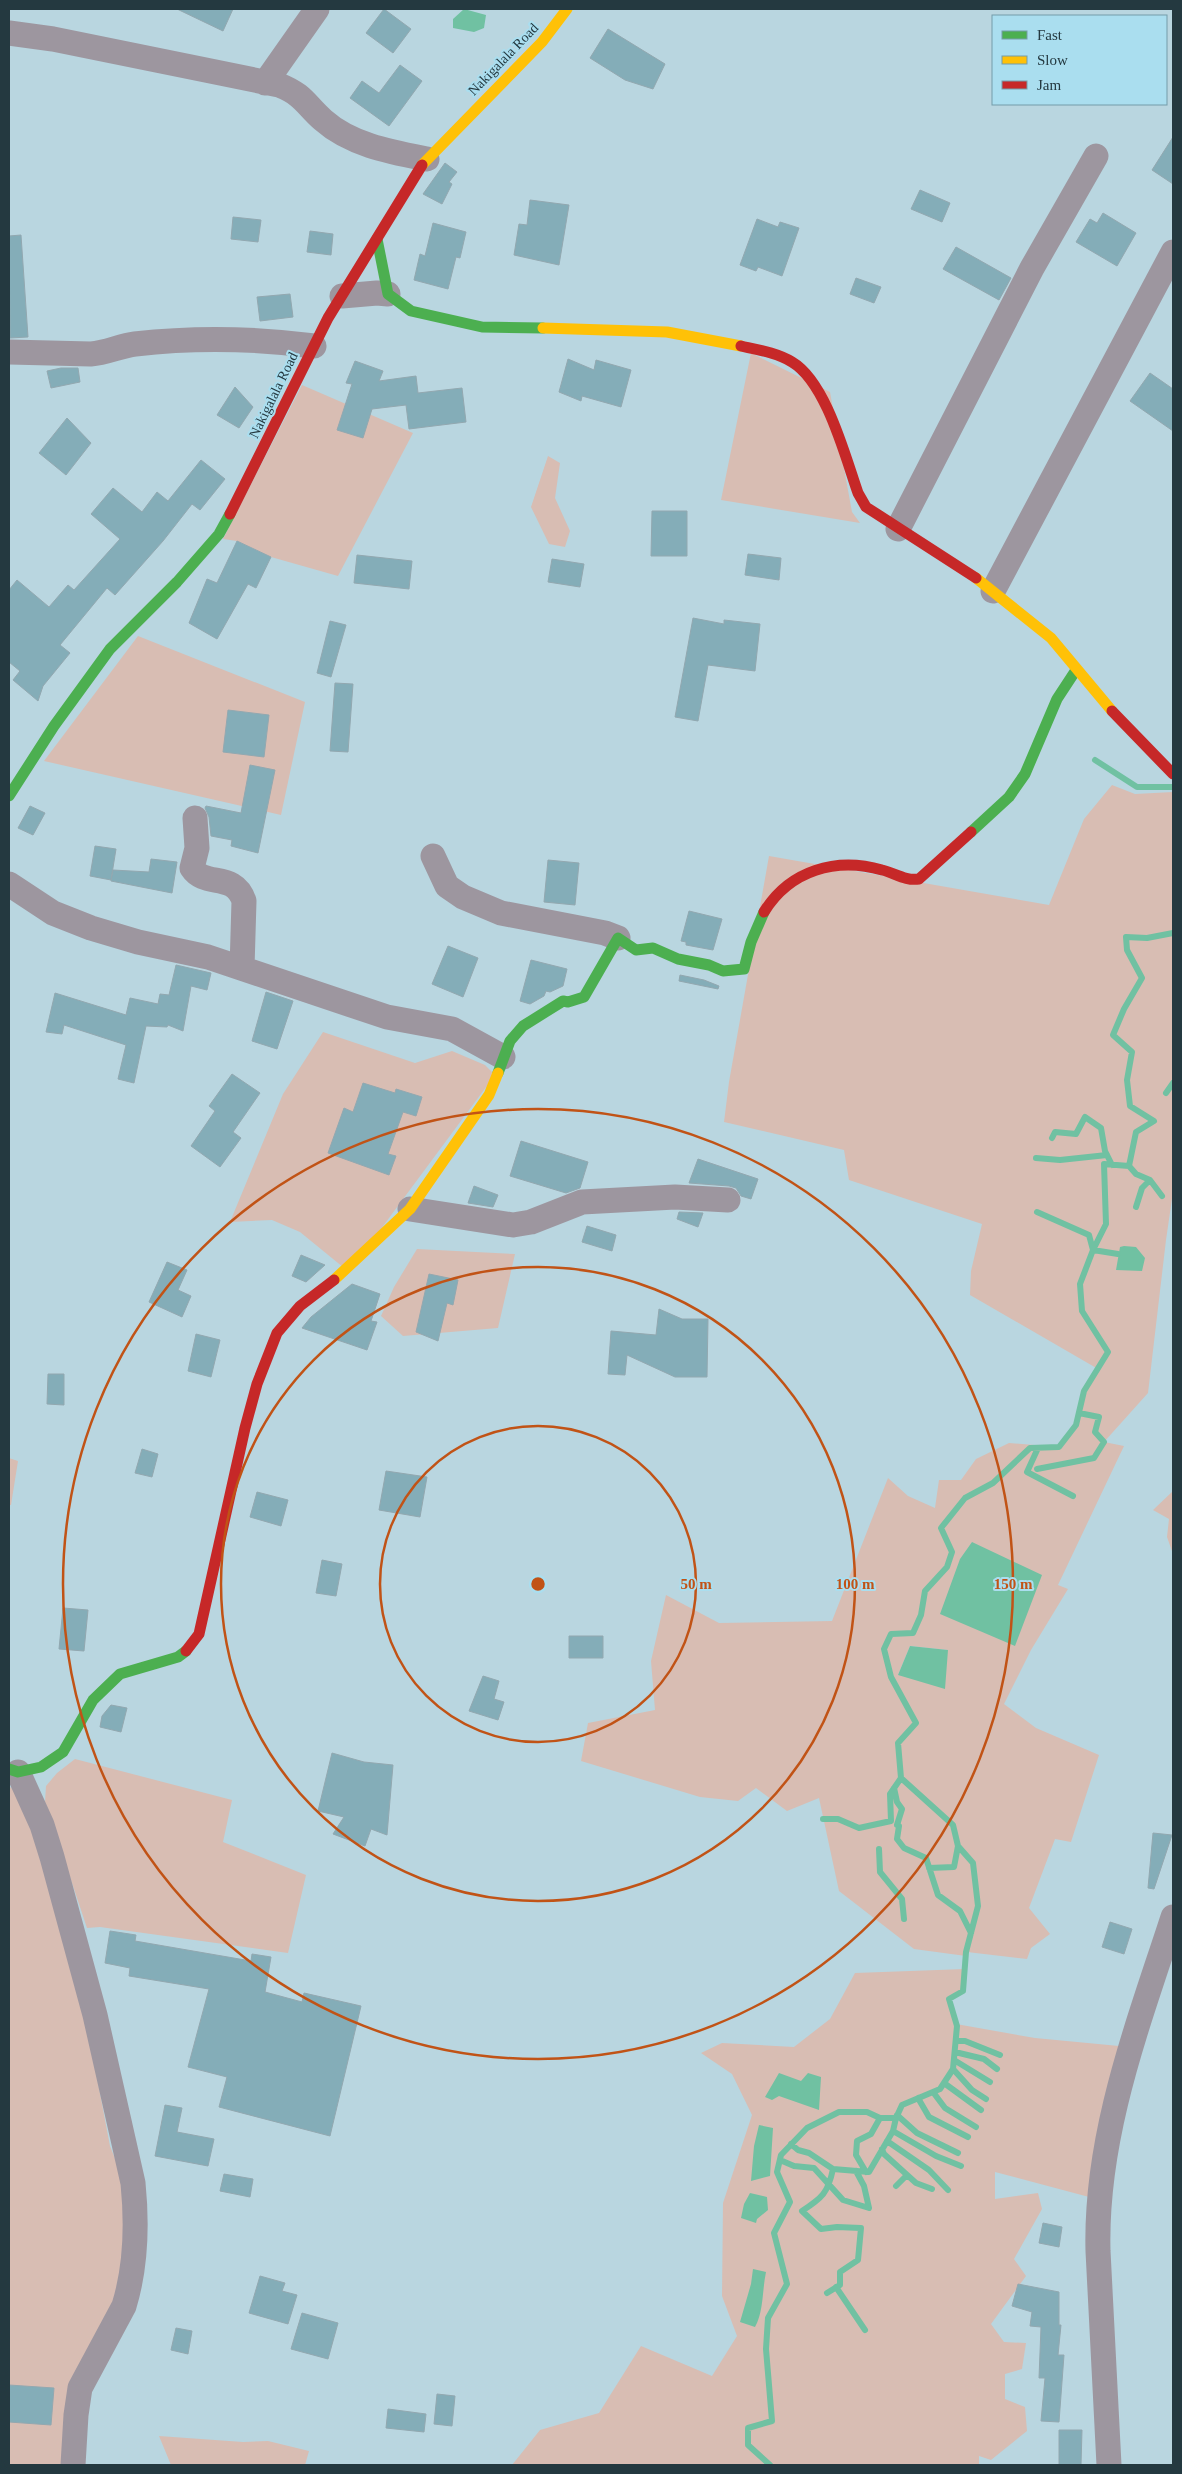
<svg xmlns="http://www.w3.org/2000/svg" width="1182" height="2474" font-family="'Times New Roman',serif">
  <style>
    .green { fill: #d8bdb3; fill-rule: evenodd }
    .water { fill: #70c1a2 }
    .lines { fill: none; stroke-linecap: round; stroke-linejoin: round }
    .stream { stroke: #70c1a2; stroke-width: 6 }
    .building { fill: #84adb8; stroke: #92a8b0 }
    .street { stroke: #9d969f; stroke-width: 25 }
    .fast { stroke: #4caf50; stroke-width: 11 }
    .slow { stroke: #ffc107; stroke-width: 11 }
    .jam { stroke: #c62828; stroke-width: 11 }
    .ring { fill: none; stroke: #c15316; stroke-width: 2.5 }
    .labels { text-anchor: middle; stroke-width: 4; stroke-linejoin: round; paint-order: stroke }
    .street-label { font-size: 14px; fill: #243940; stroke: #aadeef }
    .centre { fill: #c15316; stroke: #aadeef; stroke-width: 2.5 }
    .ring-label { font-size: 15px; text-anchor: middle; font-weight: bold; fill: #c15316; stroke: #aadeef; stroke-width: 4; stroke-linejoin: round; paint-order: stroke }
  </style>
  <rect width="100%" height="100%" fill="#b9d6e0"/>
  <path class="green" d="M751,353L830,392L852,512L860,523L721,500Z
    M302,385L413,433L338,576L271,557L237,541L223,539Z
    M548,456L560,463L555,498L570,531L565,547L549,544L531,507Z
    M138,636L305,702L281,815L44,761Z
    M1112,785L1135,794L1173,792V1192L1166,1240L1148,1393L1104,1442L1124,1446L1058,1585L1068,1589L1031,1650L1004,1704L1036,1728L1099,1755L1071,1842L1055,1839L1029,1908L1050,1934L1031,1948L1027,1959L967,1952L966,1956L914,1949L839,1891L819,1798L787,1811L756,1788L738,1801L700,1797L581,1761L588,1723L655,1710L651,1661L666,1595L719,1623L832,1621L888,1478L908,1496L935,1508L939,1480H961L976,1459L1009,1443L1059,1447L1076,1425L1084,1391L1098,1369L970,1295L971,1271L982,1224L849,1180L844,1150L724,1122L729,1082L769,856L1049,905L1084,819ZM972,1542L968,1624L941,1614ZM910,1646L948,1650L898,1675Z
    M323,1032L415,1063L452,1051L485,1065L495,1075L349,1272L300,1232L272,1220L230,1222L283,1094Z
    M417,1249L515,1254L498,1328L403,1336L381,1316L394,1287Z
    M9,1458L18,1461L11,1505H9Z
    M1173,1491V1554L1167,1537L1169,1519L1153,1510Z
    M75,1759L232,1800L223,1842L306,1875L288,1953L100,1927L87,1928L45,1802L46,1786L57,1773Z
    M9,1786L22,1798L82,1999L110,2146L131,2199V2250L65,2465H9Z
    M965,1969L963,1991L949,2000L956,2024L1035,2038L1119,2046L1089,2197L995,2172V2199L1038,2193L1042,2209L1014,2259L1026,2276L991,2324L1004,2342L1026,2343L1022,2369L1005,2374V2399L1025,2407L1027,2431L991,2460L979,2456V2465H512L540,2430L599,2413L641,2346L712,2376L737,2336L722,2296L723,2203L752,2115L732,2074L701,2053L722,2043L794,2047L830,2019L855,1973Z
    M159,2436L243,2442L268,2441L309,2451L305,2465H171Z"/>
  <path class="water" d="M464,9L486,15L484,28L474,32L453,28V19Z
    M1124,1246L1136,1247L1145,1258L1142,1271L1116,1270L1120,1247Z
    M972,1542L1042,1575L1015,1646L940,1614L960,1559Z
    M910,1646L948,1650L945,1689L898,1675Z
    M779,2073L801,2081L808,2073L821,2077L819,2110L779,2096L772,2100L765,2097Z
    M759,2125L773,2128L770,2176L751,2181L754,2146Z
    M750,2193L767,2197L768,2210L757,2219L756,2223L741,2218L744,2204Z
    M753,2269L766,2272C762,2290 764,2311 755,2327L740,2322L751,2284Z"/>
  <g class="lines">
    <path class="stream" d="M1095,760L1137,787H1173
      M1166,1093L1173,1083
      M1052,1138L1055,1132L1076,1134L1085,1117L1101,1128L1105,1151L1112,1165
      M1036,1158L1060,1160L1107,1155
      M1129,1166L1136,1174L1150,1180L1162,1196
      M1136,1207L1142,1188L1150,1180
      M1037,1212L1089,1235L1093,1250L1118,1254
      M1038,1448L1027,1472L1073,1496
      M1037,1469L1094,1458L1104,1442L1095,1432L1099,1417L1079,1413
      M894,1788L897,1802L902,1809L897,1825L899,1826L897,1839L904,1848L926,1858L938,1895L960,1911L971,1933
      M823,1819H838L859,1828L891,1821L890,1794L901,1778
      M879,1849L880,1872L902,1899L904,1919
      M929,1868L954,1867L958,1846
      M956,2041H965L1000,2055
      M955,2052L984,2059L997,2069
      M954,2060L990,2082
      M953,2069L972,2090L986,2099
      M944,2083L981,2110
      M933,2092L945,2108L976,2127
      M918,2098L929,2117L968,2137
      M897,2115L917,2133L958,2153
      M893,2131L936,2156L961,2166
      M887,2141L929,2170L948,2190
      M791,2144L798,2150L809,2153L833,2169C828,2193 822,2198 802,2211L821,2229L837,2227L861,2228L858,2260L840,2272V2285L827,2293
      M882,2149L884,2154L916,2183L932,2189
      M780,2160L794,2166L814,2168L843,2200L869,2208L864,2186L856,2171
      M833,2169L869,2172L893,2131L896,2118
      M866,2172L856,2155L857,2141L871,2134L880,2118
      M896,2186L907,2175
      M836,2287L865,2330
      M770,2465L748,2445V2428L772,2421L766,2349L768,2318L787,2284L774,2233L790,2202L777,2172L781,2155L807,2128L839,2112H867L880,2118H896L902,2105L940,2089L953,2069L957,2026L949,1999L963,1991L966,1952L978,1906L973,1863L958,1846L953,1825L901,1778L898,1743L916,1723L891,1677L884,1649L891,1634L913,1633L921,1615L925,1591L947,1567L952,1552L941,1528L965,1498L993,1483L1030,1448L1059,1447L1076,1425L1084,1391L1108,1352L1082,1311L1080,1284L1093,1250L1106,1224L1104,1164L1129,1166L1136,1132L1154,1121L1130,1106L1127,1080L1132,1052L1113,1035L1124,1009L1142,978L1127,950L1126,937L1147,938L1173,933"/>
  </g>
  <path class="building" d="M177,9H233L223,31Z
    M384,9L411,29L393,53L366,33Z
    M608,29L665,64L653,89L625,80L590,58Z
    M400,65L422,81L389,126L350,98L362,81L379,93Z
    M1173,137V184L1152,170Z
    M445,163L457,172L449,182L452,184L442,204L423,194Z
    M920,190L950,203L942,222L911,209Z
    M530,200L569,205L559,265L514,255L519,224L527,225Z
    M1103,213L1136,233L1117,266L1076,242L1090,219L1097,223Z
    M233,217L261,220L258,242L231,239Z
    M757,219L778,227L780,222L799,228L782,276L758,267L756,271L740,265Z
    M433,223L466,232L460,258L456,257L448,289L414,280L420,254L425,256Z
    M310,231L333,234L331,255L307,252Z
    M21,235L28,337L10,338L9,236Z
    M956,247L1011,278L999,300L943,269Z
    M856,278L881,287L874,303L850,294Z
    M290,294L293,317L260,321L257,297Z
    M568,359L594,370L596,360L631,370L621,407L582,396L581,401L559,392Z
    M355,361L383,371L379,381L416,376L418,393L462,388L466,422L409,429L406,405L372,409L363,438L337,430L352,384L346,383Z
    M61,368H78L80,382L51,388L47,371Z
    M1150,373L1173,389V431L1130,401Z
    M235,387L253,407L239,428L217,415Z
    M67,418L91,443L66,475L39,453Z
    M201,460L225,479L200,510L192,504L163,541L115,595L107,588L60,645L70,653L43,686L38,701L13,680L20,671L9,662V590L17,580L49,607L68,585L74,590L120,539L91,514L113,488L142,512L157,492L168,501Z
    M652,511H687V556H651Z
    M237,541L271,557L256,588L248,584L217,639L189,623L207,579L217,583Z
    M748,554L781,558L779,580L745,575Z
    M357,555L412,561L409,589L354,583Z
    M552,559L584,564L580,587L548,582Z
    M693,618L724,624V620L760,624L755,671L708,665L698,721L675,717Z
    M330,621L346,625L331,677L317,673Z
    M335,683L353,684L348,752L330,751Z
    M228,710L269,715L264,757L223,752Z
    M250,765L275,770L258,853L231,846L232,840L211,836L209,817L205,808L206,806L241,813Z
    M30,806L45,813L33,835L18,828Z
    M95,846L116,849L111,880L90,876Z
    M151,859L177,862L172,893L111,881L113,870L149,872Z
    M548,860L579,863L575,905L544,902Z
    M689,911L722,919L713,950L686,945V942L681,941Z
    M448,946L478,958L463,997L432,984Z
    M531,960L567,969L563,986L550,992L546,991L544,996L530,1004L520,1001Z
    M176,965L211,973L207,990L191,986L183,1031L168,1025L167,1027L146,1026L134,1083L118,1079L126,1045L64,1025L62,1034L46,1032L55,993L126,1015L130,998L158,1004L160,994L169,995Z
    M680,975L704,980L719,986L718,989L679,981Z
    M266,992L293,1001L277,1049L252,1041Z
    M232,1074L260,1093L233,1132L241,1138L220,1167L191,1146L215,1111L209,1106Z
    M363,1083L395,1093L396,1089L422,1097L416,1116L403,1112L388,1154L396,1156L389,1175L328,1153L344,1108L353,1112Z
    M521,1141L588,1162L580,1188L566,1193L510,1176Z
    M698,1159L758,1179L751,1199L741,1196L736,1188L729,1186L689,1183Z
    M474,1186L498,1195L493,1207L468,1203Z
    M679,1212L703,1213L698,1227L677,1219Z
    M587,1226L616,1235L612,1251L582,1242Z
    M301,1255L325,1265L306,1282L292,1276Z
    M167,1262L187,1270L178,1290L191,1296L182,1317L149,1302Z
    M429,1274L458,1280L453,1305L447,1303L438,1341L416,1332Z
    M352,1284L380,1294L371,1321L377,1322L367,1350L302,1328L311,1317Z
    M659,1309L682,1319H708L707,1377H675L627,1355L625,1375L608,1374L611,1331L656,1335Z
    M196,1334L220,1340L211,1377L188,1371Z
    M48,1374H64V1405L47,1404Z
    M142,1449L158,1454L152,1477L135,1473Z
    M386,1471L427,1477L420,1517L379,1510Z
    M257,1492L288,1500L281,1526L250,1517Z
    M322,1560L342,1564L336,1596L316,1593Z
    M63,1608L88,1610L84,1651L59,1649Z
    M569,1636H603V1658H569Z
    M483,1676L499,1681L494,1699L504,1702L498,1720L469,1711Z
    M111,1705L127,1708L121,1732L100,1727L102,1716Z
    M332,1753L364,1762L393,1765L387,1835L371,1829L365,1846L333,1834L344,1817L318,1811Z
    M1153,1833L1172,1835L1154,1889L1148,1888Z
    M1110,1922L1132,1929L1124,1954L1102,1947Z
    M110,1931L136,1935L135,1941L251,1961L252,1954L271,1957L265,1992L302,2002L304,1993L361,2006L330,2136L219,2107L227,2077L188,2067L209,1989L129,1976L130,1968L105,1963Z
    M165,2105L182,2108L177,2132L214,2139L208,2166L155,2156Z
    M224,2174L253,2179L250,2197L220,2191Z
    M1043,2223L1062,2227L1059,2247L1039,2243Z
    M260,2276L285,2283L282,2291L297,2295L288,2324L249,2313Z
    M1018,2284L1059,2292V2325H1061L1058,2355H1064L1059,2422L1041,2421L1045,2378H1039L1041,2327L1030,2326L1032,2312L1012,2306Z
    M302,2313L338,2323L328,2359L291,2349Z
    M176,2328L192,2331L188,2354L171,2350Z
    M9,2385L54,2388L51,2425L9,2422Z
    M437,2394L455,2396L452,2426L434,2424Z
    M388,2409L426,2414L424,2432L386,2428Z
    M1059,2430H1082L1081,2465H1059Z"/>
  <g class="lines">
    <path class="street" d="M9,33L53,39L279,85C304,95 305,104 323,120C351,145 391,152 427,159
      M265,83L317,9
      M342,296L377,293L388,294
      M9,352L91,354C106,353 120,346 135,344C196,337 253,338 314,346
      M898,529L1032,268L1096,156
      M993,591L1173,252
      M195,818L197,848L192,868C205,888 234,871 244,901L242,968
      M433,856L447,886L463,897L501,913L605,933L618,938
      M9,884L53,913L91,928L138,942L208,957L387,1017L452,1029L503,1057
      M410,1209L513,1225L531,1222L582,1202L675,1197L728,1200
      M18,1772L42,1825L52,1857L95,2015L133,2183C137,2223 136,2267 124,2306L80,2388L76,2415L73,2465
      M1109,2465L1098,2251C1095,2135 1138,2025 1173,1917"/>
    <path class="fast" d="M377,239L388,294L411,311L482,327L543,328
      M9,796L54,726L110,649L177,582L219,534L230,514
      M971,832L1009,797L1025,774L1057,699L1076,670
      M498,1073L510,1041L523,1026L563,1001L568,1002L584,997L618,938L636,950L653,948L678,959L709,965L723,971L744,969L751,942L764,912
      M9,1769L18,1772L41,1767L63,1752L93,1700L120,1674L178,1657L186,1651"/>
    <path class="slow" d="M422,165L542,42L567,9
      M543,328L667,332L741,346
      M976,578L1051,638L1112,711
      M334,1280L410,1209L489,1095L498,1073"/>
    <path class="jam" d="M741,346C759,350 777,353 792,362C826,382 845,456 858,493L866,507L976,578
      M230,514L328,318L422,165
      M1112,711L1173,774
      M764,912C790,870 836,857 882,870C895,873 905,881 919,879L971,832
      M186,1651L199,1634L245,1428L257,1384L277,1333L300,1306L334,1280"/>
  </g>
  <g class="ring">
    <circle cx="538" cy="1584" r="158"/>
    <circle cx="538" cy="1584" r="317"/>
    <circle cx="538" cy="1584" r="475"/>
  </g>
  <g class="labels">
    <g class="street-label">
      <text transform="translate(503 59) rotate(-46)" y="5">Nakigalala Road</text>
      <text transform="translate(273 395) rotate(-64)" y="5">Nakigalala Road</text>
    </g>
  </g>
  <circle cx="538" cy="1584" r="8" class="centre"/>
  <g class="ring-label">
    <text x="696" y="1589">50 m</text>
    <text x="855" y="1589">100 m</text>
    <text x="1013" y="1589">150 m</text>
  </g>
  <rect width="1182" height="2474" fill="none" stroke="#243940" stroke-width="20"/>
  <rect x="992" y="15" width="175" height="90" fill="#aadeef" stroke="#749ca9"/>
  <rect x="1002" y="31" width="25" height="8" fill="#4caf50" stroke="#749ca9"/>
  <text x="1037" y="40" font-size="15" fill="#243940">Fast</text>
  <rect x="1002" y="56" width="25" height="8" fill="#ffc107" stroke="#749ca9"/>
  <text x="1037" y="65" font-size="15" fill="#243940">Slow</text>
  <rect x="1002" y="81" width="25" height="8" fill="#c62828" stroke="#749ca9"/>
  <text x="1037" y="90" font-size="15" fill="#243940">Jam</text>
</svg>
